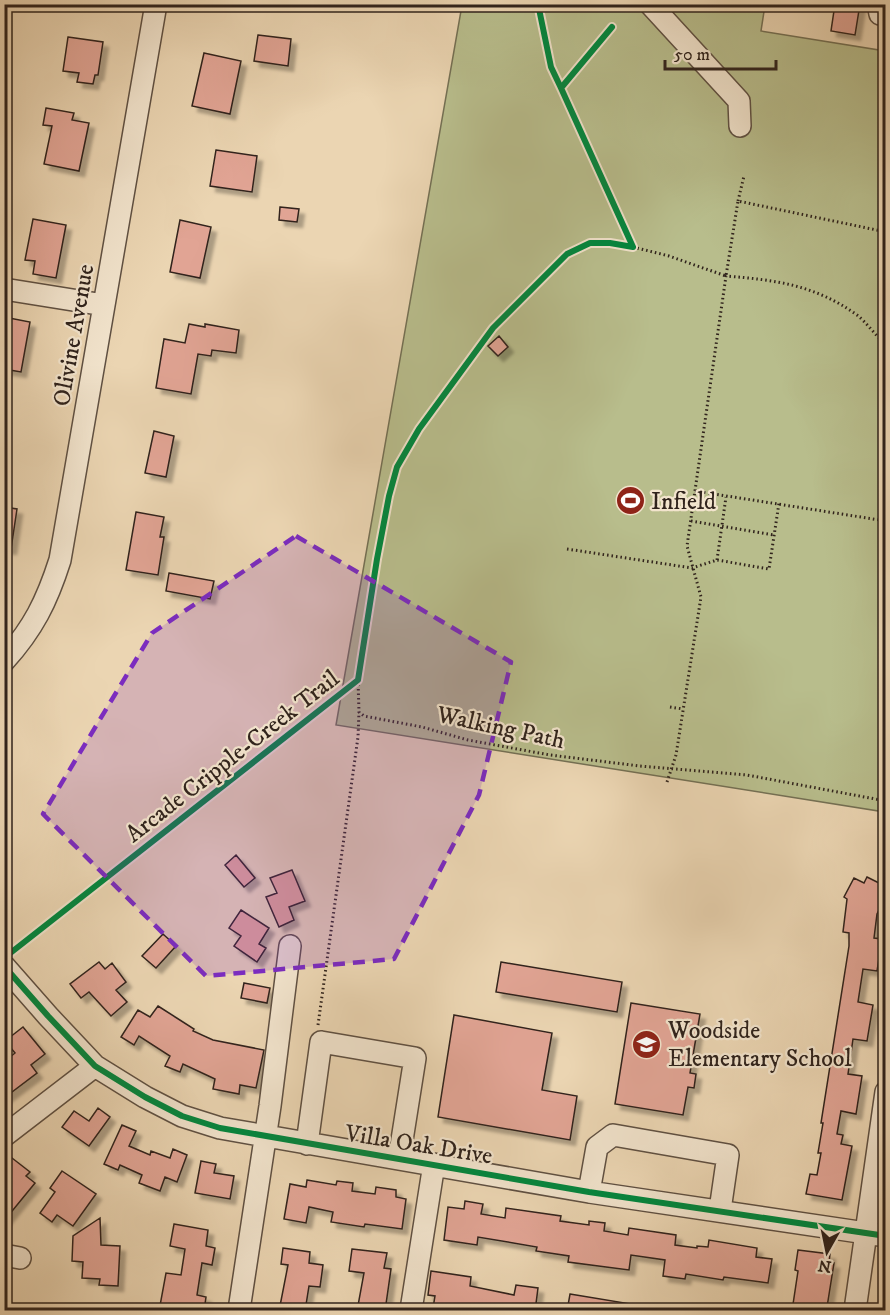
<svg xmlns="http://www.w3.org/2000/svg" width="890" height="1315" font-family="'IM FELL DW Pica',serif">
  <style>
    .green { fill: #b8bd8c; stroke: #747054; stroke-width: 1.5 }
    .building { fill: #e1a494; stroke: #30231c; stroke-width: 1.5; filter: url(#shadow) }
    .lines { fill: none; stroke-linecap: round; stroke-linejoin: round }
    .minor-casing { stroke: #5f5042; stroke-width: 24 }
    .path { stroke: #30231c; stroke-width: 3; stroke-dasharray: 1.5 3; stroke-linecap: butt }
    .minor { stroke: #f2e4cd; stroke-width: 21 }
    .cycleway-casing { stroke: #f2e4cd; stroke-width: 10 }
    .cycleway { stroke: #00873e; stroke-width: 6 }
    .marked { fill: #7b2cbf; fill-opacity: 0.2; stroke: #7b2cbf; stroke-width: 4.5; stroke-dasharray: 12 8; stroke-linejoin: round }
    .labels { text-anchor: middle; stroke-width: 4.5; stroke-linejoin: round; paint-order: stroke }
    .street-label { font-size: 24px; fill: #30231c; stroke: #f2e4cd }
    .poi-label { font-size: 24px; fill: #30231c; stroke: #f2e4cd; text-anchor: start }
  </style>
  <defs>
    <filter id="shadow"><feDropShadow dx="5.5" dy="5.5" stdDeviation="1.5" flood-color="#0004"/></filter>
  </defs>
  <rect width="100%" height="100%" fill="#ebd5b2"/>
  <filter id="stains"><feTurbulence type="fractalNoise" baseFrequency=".00333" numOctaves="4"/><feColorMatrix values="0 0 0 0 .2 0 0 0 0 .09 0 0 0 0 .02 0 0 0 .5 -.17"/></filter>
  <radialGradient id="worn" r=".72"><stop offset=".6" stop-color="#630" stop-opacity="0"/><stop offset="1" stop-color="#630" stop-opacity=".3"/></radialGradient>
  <path class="green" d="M462,5H765L761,31L885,51V812L336,725Z"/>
  <path class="building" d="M835,4H860L855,35L831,31Z
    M258,35L291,39L288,66L254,61Z
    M68,37L103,42L98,75H95L93,84L77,82L79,73L63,71Z
    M204,53L241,61L230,114L192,106Z
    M46,108L74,113L72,120L89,123L79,171L44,164L52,126L43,125Z
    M216,150L257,156L252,192L210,186Z
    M280,207L299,209L297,222L279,220Z
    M33,219L66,225L56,278L33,274L35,261L25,260Z
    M180,220L211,227L200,278L170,272Z
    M4,317L30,322L21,372L4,369Z
    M189,324L205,327V324L239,330L236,353L212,350L211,356L198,354L191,394L156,388L164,339L185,343Z
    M499,336L508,347L498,356L488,346Z
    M154,431L174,436L166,477L145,473Z
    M4,507L17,509L11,549L4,548Z
    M136,512L164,517L160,537H164L158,575L126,570Z
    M169,573L214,581L210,599L166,591Z
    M236,855L255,878L244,887L225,865Z
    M292,870L305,901L289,907L294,920L279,927L266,897L277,893L270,878Z
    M867,877L885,886V898L877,914L874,938L882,939L877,971L863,969L858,1002L873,1005L867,1041L853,1039L848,1074L862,1076L856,1114L841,1111L837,1134L843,1135L841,1144L852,1146L842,1200L806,1194L810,1174L817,1175L821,1153H818L823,1123H821L849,946V933L843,932L847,899L844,897L854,878L864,883Z
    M241,910L269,928L259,944L266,948L257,962L234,946L241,936L229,928Z
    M163,934L176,946L156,968L142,956Z
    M99,962L105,969L112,963L126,982L116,990L127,1002L111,1016L89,992L81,998L70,984Z
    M501,962L622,982L617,1012L496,992Z
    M244,983L270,988L267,1003L241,998Z
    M631,1003L700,1014L690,1073L696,1074L694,1088L688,1087L683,1115L615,1104Z
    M158,1006L194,1029L193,1031L213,1040L264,1050L256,1088L240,1085L239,1094L213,1089L215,1079L183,1064L180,1072L165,1066L170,1056L139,1036L134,1045L121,1037L138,1010L150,1017Z
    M454,1015L552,1033L542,1090L577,1096L570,1140L438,1117Z
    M23,1027L45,1054L31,1065L37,1073L4,1098V1062L15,1053L5,1041Z
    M98,1108L110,1117L89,1146L62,1127L74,1111L89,1121Z
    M122,1125L136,1131L129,1146L150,1155L151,1151L170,1158L173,1149L187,1155L177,1182L165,1177L160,1191L139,1183L142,1175L120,1165L118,1170L104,1164Z
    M12,1158L30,1172L26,1176L35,1183L4,1221V1167Z
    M201,1161L216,1164L214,1173L234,1176L230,1199L195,1193Z
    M62,1171L96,1194L73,1226L57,1215L52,1222L40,1213L55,1192L50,1188Z
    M307,1180L336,1185L337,1181L353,1183L352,1191L375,1194L376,1187L396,1190V1197L406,1199L402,1229L365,1224L364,1227L331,1222L333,1212L309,1207L306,1223L284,1219L290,1184L306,1187Z
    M465,1201L483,1204L481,1214L505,1218L506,1208L561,1216L560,1221L589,1225V1221L605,1223L604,1231L628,1235L629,1228L676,1235L675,1245L697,1248V1246L708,1247L709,1240L757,1248L756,1257L772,1259L768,1283L724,1277L723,1280L686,1274L685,1279L663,1276L665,1260L631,1255L629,1270L568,1262L569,1256L536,1251L537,1247L478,1237L477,1245L444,1240L448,1207L464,1209Z
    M100,1218L101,1245L120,1246L118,1286L99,1285L100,1279L82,1278L83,1262L72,1261L73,1236Z
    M174,1224L208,1230L206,1246L215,1248L212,1265L202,1263L197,1295L206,1297L204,1311H159L166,1273L181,1275L185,1249L170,1246Z
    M283,1248L310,1252L309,1263L323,1265L320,1287L309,1286L305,1311H279L288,1265L281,1264Z
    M352,1249L387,1253L384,1268L391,1269L385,1311H357L364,1273L349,1271Z
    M798,1250L830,1254L829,1263H834L827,1307L812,1305L811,1311H792L798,1271L795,1270Z
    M431,1271L471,1277L470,1286L514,1295L516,1285L538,1288L535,1311H450L433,1308L435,1296L428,1295Z
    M570,1294L631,1304L630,1311H567Z"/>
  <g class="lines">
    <defs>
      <path id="minor" d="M650,4L739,101L740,126
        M878,4L880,14
        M4,289L104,305
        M4,661C33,629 47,601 60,560L156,4
        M4,966L48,1016L95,1066L145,1097L182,1116L220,1128L589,1192L886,1236
        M4,1136L95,1066
        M307,1144L321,1042L415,1058L399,1159
        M589,1192L597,1147L613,1135L728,1155L720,1210
        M4,1255L20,1258
        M239,1310L270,1106L290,946
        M411,1310L434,1164
        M855,1310L886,1092"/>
    </defs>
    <use href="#minor" class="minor-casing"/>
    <path class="path" d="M738,201L744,176
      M633,247L669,256L726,276L738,201L886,232
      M695,491L886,521
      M691,521L774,535
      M567,549L692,568L717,560L769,569L779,503
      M717,560L726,497
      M358,680L359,712L364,716L422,727L468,740L550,755L640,766L747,775L886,801
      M670,707L683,709
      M667,782L676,755L701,597L687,546L726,276C776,280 815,285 857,315C867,323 876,336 886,345
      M318,1025L358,737L359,712"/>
    <use href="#minor" class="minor"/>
    <defs>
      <path id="cycleway" d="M538,4L551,67L561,88
        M612,27L561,88L633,247
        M4,958L358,680L377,559L389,496L397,467L419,429L493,328L567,254L590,243H610L633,247
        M4,966L48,1016L95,1066L145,1097L182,1116L220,1128L589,1192L886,1236"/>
    </defs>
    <use href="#cycleway" class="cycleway-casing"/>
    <use href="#cycleway" class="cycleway"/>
  </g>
  <path class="marked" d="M296,536L511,662L479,795L394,959L206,976L43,814L152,633Z"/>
  <defs>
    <symbol id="stadium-disc" viewBox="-11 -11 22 22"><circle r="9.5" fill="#8f2418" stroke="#f2e4cd"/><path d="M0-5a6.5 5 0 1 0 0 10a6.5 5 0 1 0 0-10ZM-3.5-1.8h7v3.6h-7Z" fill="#fff"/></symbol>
    <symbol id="school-disc" viewBox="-11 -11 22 22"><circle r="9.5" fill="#8f2418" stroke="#f2e4cd"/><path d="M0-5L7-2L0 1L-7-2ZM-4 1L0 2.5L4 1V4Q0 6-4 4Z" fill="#fff"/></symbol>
  </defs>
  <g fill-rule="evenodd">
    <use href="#stadium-disc" x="614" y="484" width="33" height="33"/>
    <use href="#school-disc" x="630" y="1028" width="33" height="33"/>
  </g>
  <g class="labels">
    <g class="street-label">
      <text transform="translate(73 335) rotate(-80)" y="8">Olivine Avenue</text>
      <text transform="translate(501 727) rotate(12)" y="8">Walking Path</text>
      <text transform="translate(232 756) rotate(-38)" y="8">Arcade Cripple-Creek Trail</text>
      <text transform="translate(419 1144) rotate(9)" y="8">Villa Oak Drive</text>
    </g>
    <g class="poi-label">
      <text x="651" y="509">Infield</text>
      <text x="668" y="1038">Woodside<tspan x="668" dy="28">Elementary School</tspan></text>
    </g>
  </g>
  <rect width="890" height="1315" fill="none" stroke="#ebd5b2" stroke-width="24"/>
  <rect x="6" y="6" width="878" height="1303" fill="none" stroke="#30231c" stroke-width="3"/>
  <rect x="12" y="12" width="866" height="1291" fill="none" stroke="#30231c" stroke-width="1.5"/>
  <g transform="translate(827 1252) rotate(189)" stroke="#f2e4cd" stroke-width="4.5" paint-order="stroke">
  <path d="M0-4.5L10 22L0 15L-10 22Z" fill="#30231c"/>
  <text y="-9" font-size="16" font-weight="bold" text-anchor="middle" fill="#30231c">N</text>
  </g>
  <path d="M665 60v9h111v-9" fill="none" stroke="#30231c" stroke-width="3"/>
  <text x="674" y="60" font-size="18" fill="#30231c" stroke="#f2e4cd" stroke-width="4.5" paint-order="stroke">50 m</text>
  <rect width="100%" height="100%" filter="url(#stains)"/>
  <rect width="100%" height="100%" fill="url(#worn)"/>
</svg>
